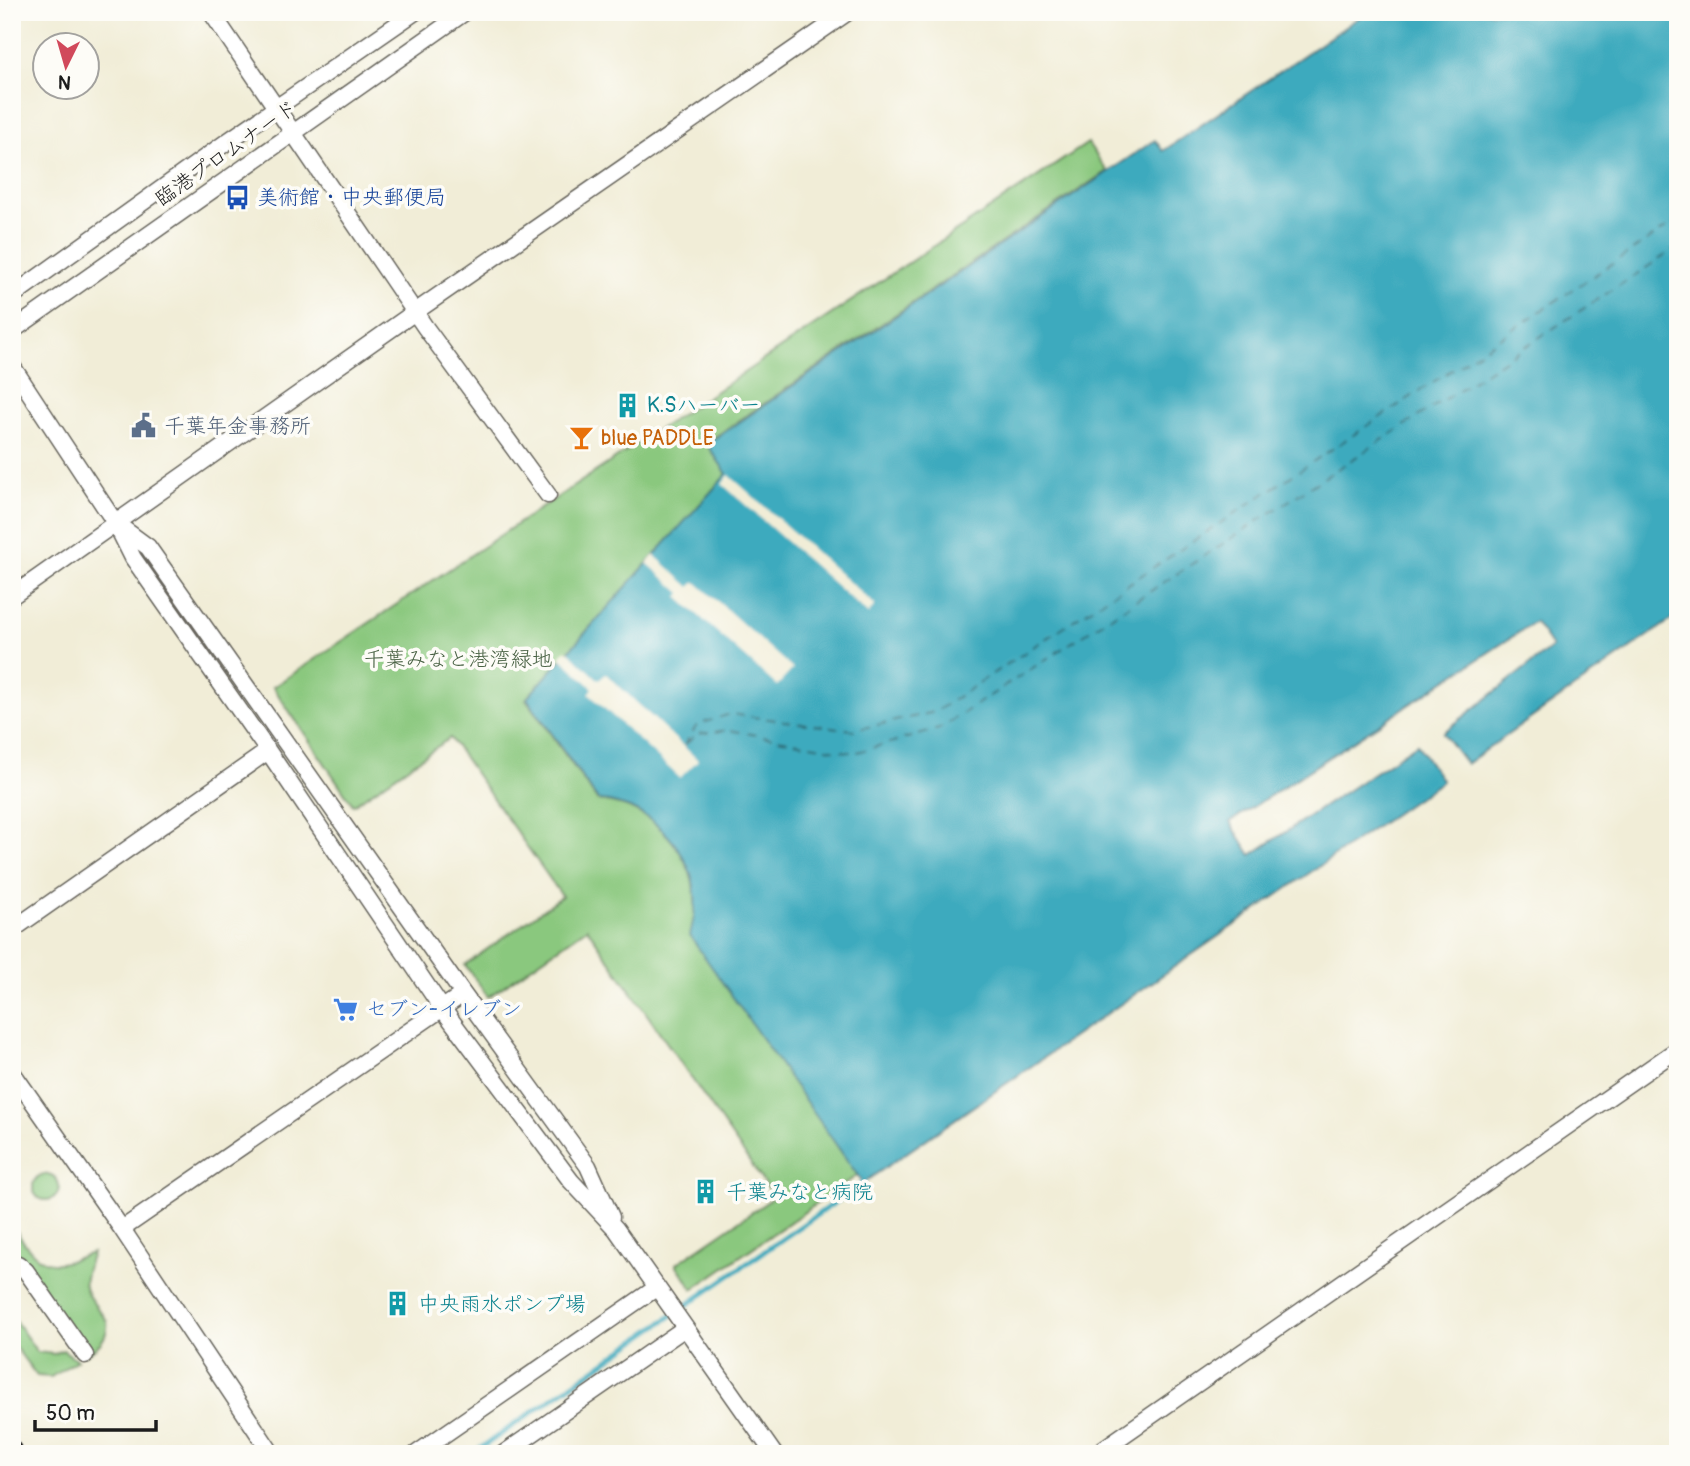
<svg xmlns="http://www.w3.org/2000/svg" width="1690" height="1466" font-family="Pangolin,'Klee One',sans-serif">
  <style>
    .green { fill: #8ac87e; stroke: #53724d; stroke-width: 2 }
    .water { fill: #3eaabe; stroke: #2d636d; stroke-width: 2 }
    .pier { fill: #f1edd7 }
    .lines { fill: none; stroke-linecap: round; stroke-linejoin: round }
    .stream { stroke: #3eaabe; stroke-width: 5 }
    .ferry { stroke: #2d636d; stroke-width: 2; stroke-dasharray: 9 7; stroke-linecap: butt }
    .minor-casing { stroke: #67655d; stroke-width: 19 }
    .minor { stroke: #fff; stroke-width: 16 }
    .rail { stroke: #1c1c1c; stroke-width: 5 }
    .labels { text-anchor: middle; stroke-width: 7; stroke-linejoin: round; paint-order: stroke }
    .street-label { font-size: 21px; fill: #1c1c1c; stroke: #fdfcf7 }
    .transit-label { font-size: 21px; fill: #164399; stroke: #fdfcf7; text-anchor: start }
    .culture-label { font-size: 21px; fill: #0d838f; stroke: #fdfcf7; text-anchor: start }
    .service-label { font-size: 21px; fill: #4e5e75; stroke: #fdfcf7; text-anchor: start }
    .food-label { font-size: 21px; fill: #c56008; stroke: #fdfcf7; text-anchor: start }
    .park-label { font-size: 21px; fill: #486143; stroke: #fdfcf7 }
    .shop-label { font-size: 21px; fill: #366cbe; stroke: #fdfcf7; text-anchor: start }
  </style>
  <rect width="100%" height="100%" fill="#fdfcf7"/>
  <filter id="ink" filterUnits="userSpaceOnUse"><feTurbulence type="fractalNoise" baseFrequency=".0143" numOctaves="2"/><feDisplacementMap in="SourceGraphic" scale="14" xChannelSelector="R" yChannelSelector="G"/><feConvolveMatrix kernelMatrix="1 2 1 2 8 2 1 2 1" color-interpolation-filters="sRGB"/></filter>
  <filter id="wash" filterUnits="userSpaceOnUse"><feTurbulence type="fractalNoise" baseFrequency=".00686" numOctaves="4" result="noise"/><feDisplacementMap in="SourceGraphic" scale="28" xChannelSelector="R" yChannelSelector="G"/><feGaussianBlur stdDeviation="1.57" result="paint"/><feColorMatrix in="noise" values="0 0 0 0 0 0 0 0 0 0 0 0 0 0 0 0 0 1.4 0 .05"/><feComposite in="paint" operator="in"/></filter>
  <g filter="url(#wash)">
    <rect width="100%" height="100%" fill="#f1edd7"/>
    <path class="green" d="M1088,143L1107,171L706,443L727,474L526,699L597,800C607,803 619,804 629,808C668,825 697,865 695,908C695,917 692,927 691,936L858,1175L693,1289L676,1264L774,1197L587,928L488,997L465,965L562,896L450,738L353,805L273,687Z
      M33 1187a13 13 0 1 1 26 0a13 13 0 1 1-26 0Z
      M12,1225C23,1241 36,1266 59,1263C70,1262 81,1256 92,1253C78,1292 84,1289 107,1321C109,1338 98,1348 85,1355L12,1262Z
      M12,1316L37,1352L54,1354L63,1350L77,1360L51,1377L37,1376L12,1343Z"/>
    <path class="water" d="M1367,12H1678V615L1466,764L1443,733L1552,647L1535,622L1230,822L1251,855L1417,744L1442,781L863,1183L690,936C692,927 694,918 695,909C699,865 667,825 630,808C620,804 608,802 598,800L527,698L727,474L707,444L1155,140L1163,151Z"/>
    <path class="pier" d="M729,475L875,605L868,614L722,484Z
      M654,555L690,587L696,582L793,669L777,686L678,597L681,593L647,563Z
      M566,649L599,680L606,674L698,760L680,778L589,694L593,688L560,657Z"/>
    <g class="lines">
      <path class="stream" d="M472,1454L863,1183"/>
      <path class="ferry" d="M687,743L698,734L729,730L854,753L939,729L1678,247
        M684,746L697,725L730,714L854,730L935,712L1678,220"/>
    </g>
  </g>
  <g filter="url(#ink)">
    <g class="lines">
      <defs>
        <path id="minor" d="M211,12L425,327L548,495
          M12,296L224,144L415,12
          M12,331L465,12
          M12,366L116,524L133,558L268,751L442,1008L571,1181L616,1229L774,1454
          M118,525L148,547L463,994L588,1166L611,1217
          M12,596L415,312L848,12
          M12,930L268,751
          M12,1072L122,1229L272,1454
          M122,1229L463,994
          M12,1262L18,1264L26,1271L85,1355
          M416,1454L656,1288
          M503,1454L685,1328
          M1096,1454L1678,1049"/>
      </defs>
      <use href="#minor" class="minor-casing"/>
      <use href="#minor" class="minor"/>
      <path class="rail" d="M12,1437L24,1454"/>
    </g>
  </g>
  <defs>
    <symbol id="bus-bare" viewBox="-9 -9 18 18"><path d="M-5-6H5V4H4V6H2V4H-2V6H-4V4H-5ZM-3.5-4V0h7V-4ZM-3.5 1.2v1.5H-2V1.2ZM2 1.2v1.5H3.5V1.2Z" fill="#1a4fb4" stroke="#fdfcf7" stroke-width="2.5" paint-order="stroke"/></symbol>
    <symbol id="building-bare" viewBox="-9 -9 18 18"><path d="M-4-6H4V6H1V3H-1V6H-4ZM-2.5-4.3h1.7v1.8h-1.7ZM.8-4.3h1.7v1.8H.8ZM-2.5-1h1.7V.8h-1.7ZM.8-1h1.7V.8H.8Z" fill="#0f9aa8" stroke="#fdfcf7" stroke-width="2.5" paint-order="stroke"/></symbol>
    <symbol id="civic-bare" viewBox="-9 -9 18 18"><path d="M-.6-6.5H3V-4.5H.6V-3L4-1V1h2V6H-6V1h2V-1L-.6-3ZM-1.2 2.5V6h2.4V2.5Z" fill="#5c6f8a" stroke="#fdfcf7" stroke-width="2.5" paint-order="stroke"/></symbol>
    <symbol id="bar-bare" viewBox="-9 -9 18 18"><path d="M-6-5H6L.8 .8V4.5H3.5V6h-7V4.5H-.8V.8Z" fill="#e8710a" stroke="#fdfcf7" stroke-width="2.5" paint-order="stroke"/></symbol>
    <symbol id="supermarket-bare" viewBox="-9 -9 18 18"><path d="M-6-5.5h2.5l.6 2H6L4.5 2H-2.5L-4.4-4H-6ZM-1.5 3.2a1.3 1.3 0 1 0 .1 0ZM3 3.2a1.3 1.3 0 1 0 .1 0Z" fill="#3f7fe0" stroke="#fdfcf7" stroke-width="2.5" paint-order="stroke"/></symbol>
  </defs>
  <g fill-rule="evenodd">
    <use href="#bus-bare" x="220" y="180" width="35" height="35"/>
    <use href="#building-bare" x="610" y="388" width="35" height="35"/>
    <use href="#civic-bare" x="126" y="408" width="35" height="35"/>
    <use href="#bar-bare" x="564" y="420" width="35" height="35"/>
    <use href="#supermarket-bare" x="328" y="992" width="35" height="35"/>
    <use href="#building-bare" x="688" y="1174" width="35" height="35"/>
    <use href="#building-bare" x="380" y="1286" width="35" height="35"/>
  </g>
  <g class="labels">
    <g class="street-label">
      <text transform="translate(226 153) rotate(-35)" y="7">臨港プロムナード</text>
    </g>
    <g class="transit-label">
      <text x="257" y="204">美術館・中央郵便局</text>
    </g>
    <g class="culture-label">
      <text x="647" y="412">K.Sハーバー</text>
      <text x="726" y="1199">千葉みなと病院</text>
      <text x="418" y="1311">中央雨水ポンプ場</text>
    </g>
    <g class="service-label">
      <text x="164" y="433">千葉年金事務所</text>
    </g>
    <g class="food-label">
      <text x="601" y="445">blue PADDLE</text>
    </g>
    <g class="park-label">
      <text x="458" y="666">千葉みなと港湾緑地</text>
    </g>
    <g class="shop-label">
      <text x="366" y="1016">セブン-イレブン</text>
    </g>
  </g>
  <rect width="1690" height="1466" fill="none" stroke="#fdfcf7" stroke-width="42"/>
  <g transform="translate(66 66) rotate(185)"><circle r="33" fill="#fdfcf7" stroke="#a3a29f" stroke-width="2"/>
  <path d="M0-5L12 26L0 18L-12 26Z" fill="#d1495b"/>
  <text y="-10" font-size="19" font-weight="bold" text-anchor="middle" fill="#1c1c1c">N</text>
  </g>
  <path d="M35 1420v10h121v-10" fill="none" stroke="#1c1c1c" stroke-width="3.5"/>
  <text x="46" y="1420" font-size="21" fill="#1c1c1c" stroke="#fdfcf7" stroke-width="5" paint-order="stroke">50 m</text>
</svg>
